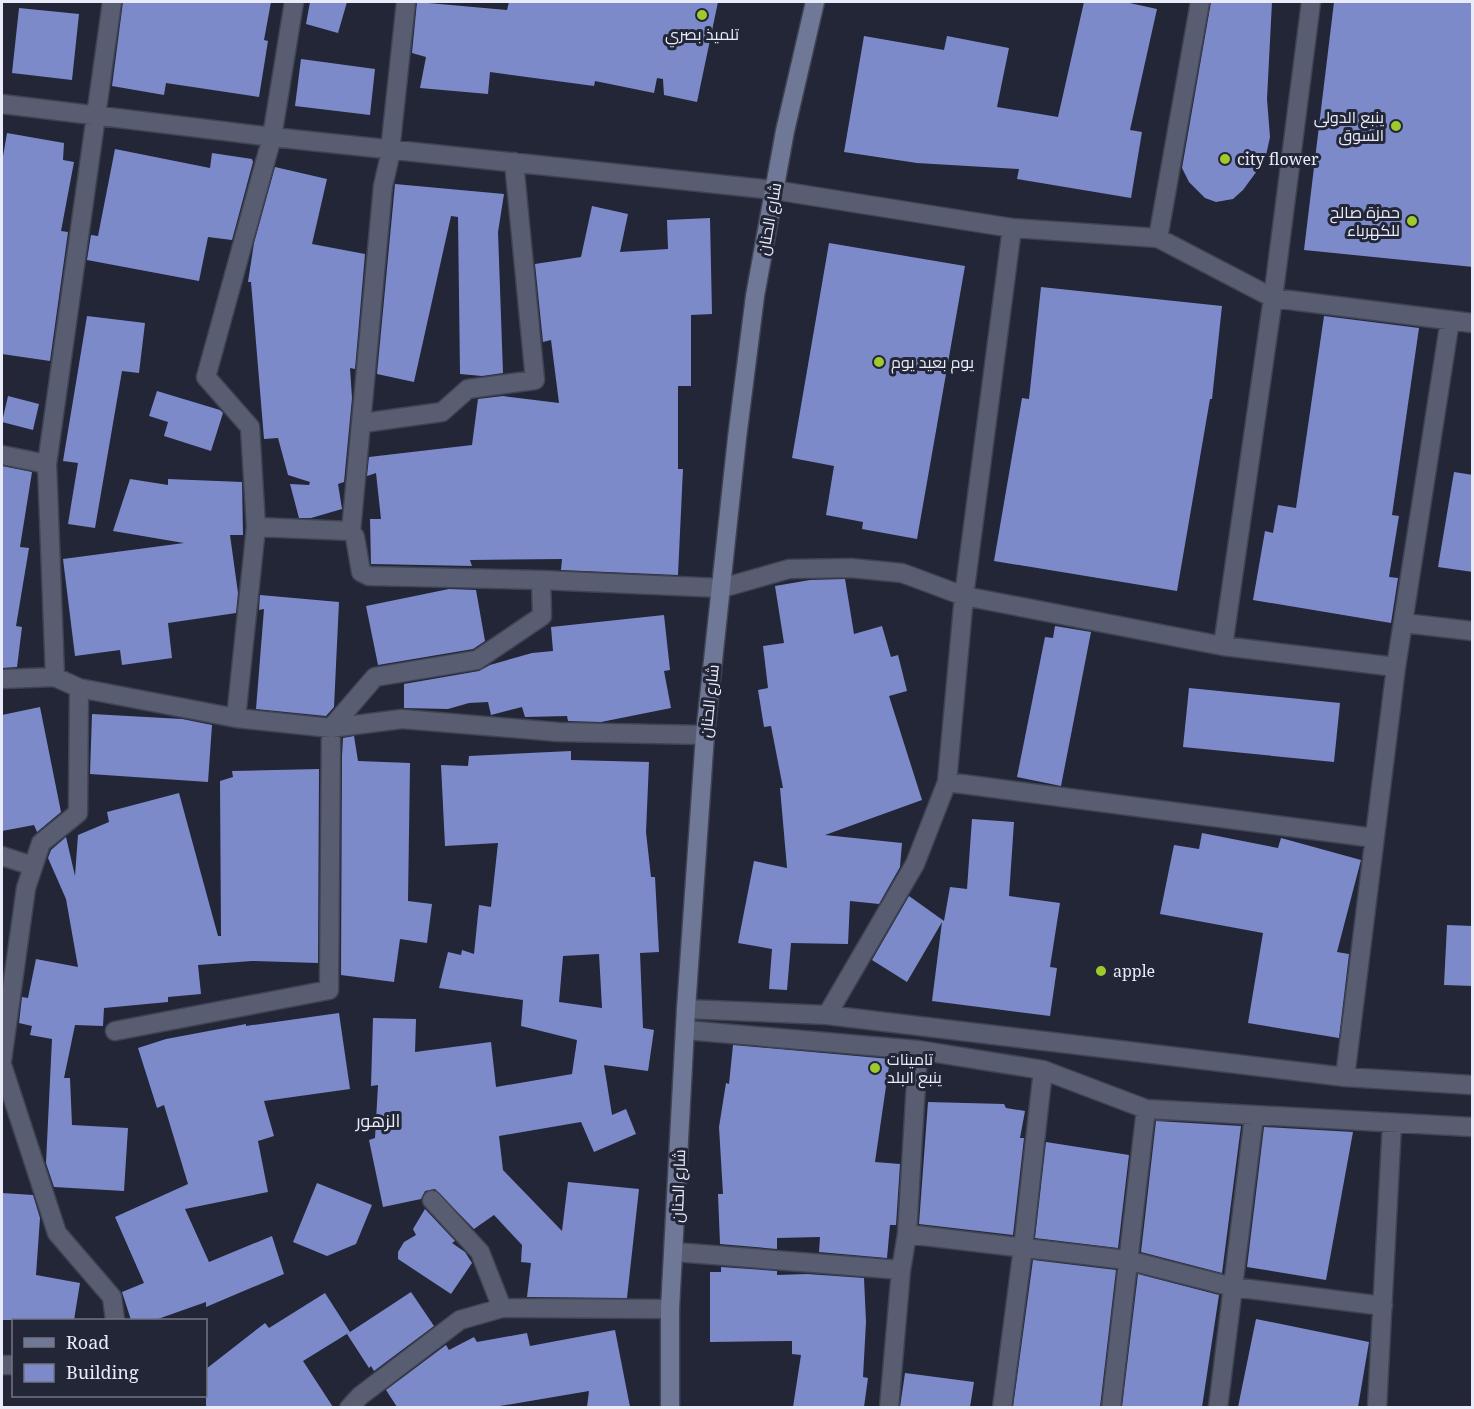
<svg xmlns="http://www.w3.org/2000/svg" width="1474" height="1409" font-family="'Noto Serif',Cairo,serif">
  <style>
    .building { fill: #7c8aca; fill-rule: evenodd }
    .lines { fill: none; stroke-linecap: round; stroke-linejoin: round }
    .street-casing { stroke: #404352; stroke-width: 21 }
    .secondary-casing { stroke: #404352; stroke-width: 21 }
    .street { stroke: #585d71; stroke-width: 18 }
    .secondary { stroke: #707898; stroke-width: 18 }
    .poi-dot { fill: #a0ca2c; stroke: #222637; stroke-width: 2 }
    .labels { text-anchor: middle; stroke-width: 6; stroke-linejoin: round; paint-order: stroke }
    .poi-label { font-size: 16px; fill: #e9ecf8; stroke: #222637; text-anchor: start }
    .street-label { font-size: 16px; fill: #e9ecf8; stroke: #222637 }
    .neighbourhood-label { font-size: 18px; fill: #e9ecf8; stroke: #222637 }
  </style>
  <rect width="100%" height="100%" fill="#222637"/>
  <path class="building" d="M123,2H271L264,40L268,41L259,97L166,83L164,95L112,86Z
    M310,2H347L338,33L306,24Z
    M417,2L507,10L509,2H718L697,102L664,95L663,79L657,78L654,93L595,81L594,86L490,72L488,94L420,88L426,57L412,53Z
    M1084,2H1125L1157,9L1130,130L1142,132L1131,198L1017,179L1019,169L917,163L844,152L864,36L944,50L947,36L1009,48L997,107L1058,117Z
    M1211,2H1272L1267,99L1270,137L1265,160L1243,190L1233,199L1216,202L1205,198L1189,182L1182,168Z
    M1334,2H1473V267L1304,250Z
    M19,8L79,14L72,80L12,73Z
    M301,59L375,69L370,115L295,106Z
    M7,133L64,143L63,160L74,162L61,231L68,232L50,361L2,354V162Z
    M115,149L210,168L212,153L252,159L253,162L232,240L208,237L199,281L87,260L91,235L98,236Z
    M275,167L327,179L312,244L365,254L355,369L350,368L352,398L344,482L338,484L342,509L311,518H299L290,484L309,485L310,482L288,475L278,438L264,439L251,282H248L254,243Z
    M395,184L504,194L498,232L503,373L482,376L460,374L458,217L451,216L414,382L377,374Z
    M592,206L628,214L620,252L668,249L667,220L710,218L712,314L691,315V386H678V469H683L678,575L561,570L562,559L470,560L472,566L371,564L370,519H381L376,473L367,476L369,457L472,445L478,399L503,396L559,403L551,340L543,342L535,264L581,257Z
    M829,243L965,266L917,539L862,529L863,522L826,515L834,466L792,458Z
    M1041,287L1222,306L1212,399H1210L1177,591L994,561L1022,398L1029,399Z
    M87,316L145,323L139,373L122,371L95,528L68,524L78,463L63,461Z
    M1324,316L1419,328L1392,515L1399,516L1389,577L1398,578L1391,623L1253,600L1265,531L1273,533L1278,505L1296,508Z
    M157,391L220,410L223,413L211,451L164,436L168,422L149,416Z
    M8,396L39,404L33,430L2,422Z
    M2,466L32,472L20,547L29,548L16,626L22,627L17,667L2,668Z
    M1454,472L1473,475V572L1438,567Z
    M130,479L168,485V479L242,482L243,535H230L238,593L236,613L168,623L172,658L122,665L120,650L75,656L63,559L184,543L113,531Z
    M845,579L854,634L882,626L891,657L898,655L907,691L889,696L922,800L825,835L902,843L900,867L879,904L850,901L848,944L791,943L787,990L769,989L772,949L738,943L754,861L787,868L780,788H783L771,726L764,727L758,690L768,688L763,646L784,643L775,586L810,580Z
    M449,589L476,590L485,641L473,649L378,665L366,606Z
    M260,595L339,602L334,707L326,716L256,709L264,609L259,610Z
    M664,615L670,670L664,671L671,708L601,722L568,721L567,716L525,717L522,707L491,715L488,702L469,703L448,709L404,708V684L479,671L490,665L532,653L553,651L551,627Z
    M1055,626L1091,632L1061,786L1017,777L1045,637L1053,638Z
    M1189,688L1340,703L1334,762L1183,747Z
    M40,707L61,812L37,832L34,825L2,831V715Z
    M92,714L182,719L212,725L208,782L90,774Z
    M354,736L358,761L410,763L408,901L432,904L427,943L400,939L394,982L341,975L342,756L343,738Z
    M571,751V760L649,762L646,832L651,877H655L659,952L640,953L643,1028L654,1030L648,1071L604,1065L612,1115L626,1109L636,1134L594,1152L581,1122L499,1136L503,1170L562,1231L568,1182L639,1189L627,1298L527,1297L531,1263L521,1262L522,1245L494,1215L474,1229L435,1189L425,1191L421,1199L383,1207L369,1140L375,1138L378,1085L371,1086L373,1018L416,1019L415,1052L491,1042L496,1087L572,1074L577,1040L521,1026L523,1000L439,988L448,952L461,955L462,950L474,954L479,905L491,907L498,843L445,846L441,765L468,766L469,756ZM599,954L602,1008L559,1002L563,956Z
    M319,769L318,963L252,961L198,965L201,994L168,997V1002L104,1008L103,1026L75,1025L64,1078H70L72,1125L128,1128L124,1191L54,1187L46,1163L52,1039L30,1035L32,1026L19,1023L22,997L28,998L36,959L78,967L66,899L48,858L51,850L66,837L75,876L78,835L109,822L107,812L179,793L218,936H221L220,781L233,777L232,771Z
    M972,819L1014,822L1009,896L1060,903L1050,967L1057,968L1050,1016L932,1001L942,922L907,982L872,960L909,896L944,921L950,887L967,889Z
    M1202,833L1278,848L1281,838L1361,860L1337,952L1349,954L1339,1038L1248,1023L1263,933L1160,914L1174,845L1199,849Z
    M1447,925L1473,926V986L1444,985Z
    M339,1013L350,1089L264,1101L274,1136L258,1141L268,1192L185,1209L209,1262L272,1236L284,1274L206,1307V1302L155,1320H131L122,1292L144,1283L115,1217L188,1184L164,1105L157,1108L138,1048L166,1039L246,1024V1026Z
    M733,1045L890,1059L875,1162L900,1164L896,1225H890L887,1258L819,1252L820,1237L777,1238V1249L720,1244L718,1194H723L719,1127L726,1083L729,1084Z
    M928,1102L1004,1104L1006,1108L1025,1111L1020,1138H1024L1013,1235L919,1224Z
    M1156,1121L1241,1126L1222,1273L1141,1252Z
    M1264,1127L1353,1132L1326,1280L1247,1267Z
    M1046,1142L1129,1155L1118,1248L1035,1238Z
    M317,1183L372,1205L356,1244L327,1256L293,1242Z
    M2,1193L33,1195L40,1218L36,1275L80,1283L74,1320H2Z
    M425,1209L455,1241L452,1243L465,1252L472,1263L451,1294L398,1259V1252L404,1242L416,1235L413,1229Z
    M1033,1260L1116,1270L1100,1407H1013Z
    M721,1267L777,1271V1275L807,1274L864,1278L866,1322L863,1377L868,1378L864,1407H793L801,1355L792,1354V1341L710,1342V1272H721Z
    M1138,1274L1219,1295L1202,1407H1122Z
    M411,1292L434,1326L374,1371L371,1366L369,1368L347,1334Z
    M325,1293L350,1332L303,1361L333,1407H206V1369L265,1323L269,1328Z
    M1256,1319L1369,1342L1358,1407H1238Z
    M615,1330L630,1407H587L589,1391L494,1407H397L386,1390L446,1345L449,1350L474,1337L477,1342L527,1333L530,1346Z
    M905,1373L974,1382L970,1407H900Z"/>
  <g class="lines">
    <defs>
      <path id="street" d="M294,2L272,137L206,377L250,427L256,527L351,531L355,537L361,572L369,576L541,580
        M2,104L272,137L774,190L1012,228L1158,238L1273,298L1472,323
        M1012,228L964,596L1223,646L1396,667
        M1158,238L1200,2
        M363,423L442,412L468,389L535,380L514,162
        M2,455L47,464
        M351,531L383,186L389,160L406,2
        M1404,623L1472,631
        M1223,646L1273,298L1311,2
        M55,677L47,464L112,2
        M2,679L55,677L79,688L236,718L331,728L402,719L558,732L705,735
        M236,718L256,527
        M2,856L33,866
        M686,1009L827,1015L1345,1077L1472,1085
        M827,1015L915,864L947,782
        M685,1030L918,1050L1043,1070L1146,1109L1472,1127
        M115,1031L329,990L331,728L375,677L477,660L542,616L541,580L722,588L789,569L851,568L902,573L964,596L947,782L1374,838
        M2,1060L26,888L41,843L78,813L79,688
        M2,1065L57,1233L112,1297L115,1320
        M1345,1077L1396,667L1450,320
        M432,1200L480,1252L502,1308
        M907,1234L1127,1260L1233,1287L1383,1306
        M675,1252L901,1270
        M2,1365H14
        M349,1408L360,1396L460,1320L502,1308L670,1309
        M889,1408L901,1270L907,1234L918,1050
        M1002,1408L1023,1248L1043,1070
        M1111,1408L1146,1109
        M1218,1408L1254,1116
        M1377,1408L1392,1123"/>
      <path id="secondary" d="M670,1408V1309L686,1009L705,735L737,438L755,296L785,131L815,2"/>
    </defs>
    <use href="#street" class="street-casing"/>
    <use href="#secondary" class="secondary-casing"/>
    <use href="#street" class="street"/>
    <use href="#secondary" class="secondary"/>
  </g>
  <g class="poi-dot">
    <circle cx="702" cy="15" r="6"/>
    <circle cx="1396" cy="126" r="6"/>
    <circle cx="1225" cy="159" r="6"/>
    <circle cx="1412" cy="221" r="6"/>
    <circle cx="879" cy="362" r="6"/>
    <circle cx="1101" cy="971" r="6"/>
    <circle cx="875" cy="1068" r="6"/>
  </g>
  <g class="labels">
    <g class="poi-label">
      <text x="702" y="40" text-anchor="middle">تلميذ بصري</text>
      <text x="1384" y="123" text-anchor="end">ينبع الدولى<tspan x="1384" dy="18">السوق</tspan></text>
      <text x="1237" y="165">city flower</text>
      <text x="1400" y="218" text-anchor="end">حمزة صالح<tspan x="1400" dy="18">للكهرباء</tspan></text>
      <text x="891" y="368">يوم بعيد يوم</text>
      <text x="1113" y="977">apple</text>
      <text x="887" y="1065">تامينات<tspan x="887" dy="18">ينبع البلد</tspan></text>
    </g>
    <g class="street-label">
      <text transform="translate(769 219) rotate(-80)" y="6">شارع الحنان</text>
      <text transform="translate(709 701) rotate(-84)" y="6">شارع الحنان</text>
      <text transform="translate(678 1186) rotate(-88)" y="6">شارع الحنان</text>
    </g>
    <g class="neighbourhood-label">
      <text x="378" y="1127">الزهور</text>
    </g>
  </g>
  <rect width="1474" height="1409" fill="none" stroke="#e9ecf8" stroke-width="6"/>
  <rect x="12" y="1319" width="195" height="78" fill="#222637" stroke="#727584" stroke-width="1.5"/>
  <rect x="24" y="1338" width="30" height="9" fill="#707898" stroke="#727584" stroke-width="1.5"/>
  <text x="66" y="1349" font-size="18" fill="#e9ecf8">Road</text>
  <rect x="24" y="1364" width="30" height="18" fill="#7c8aca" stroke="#727584" stroke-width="1.5"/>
  <text x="66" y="1379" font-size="18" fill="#e9ecf8">Building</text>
</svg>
